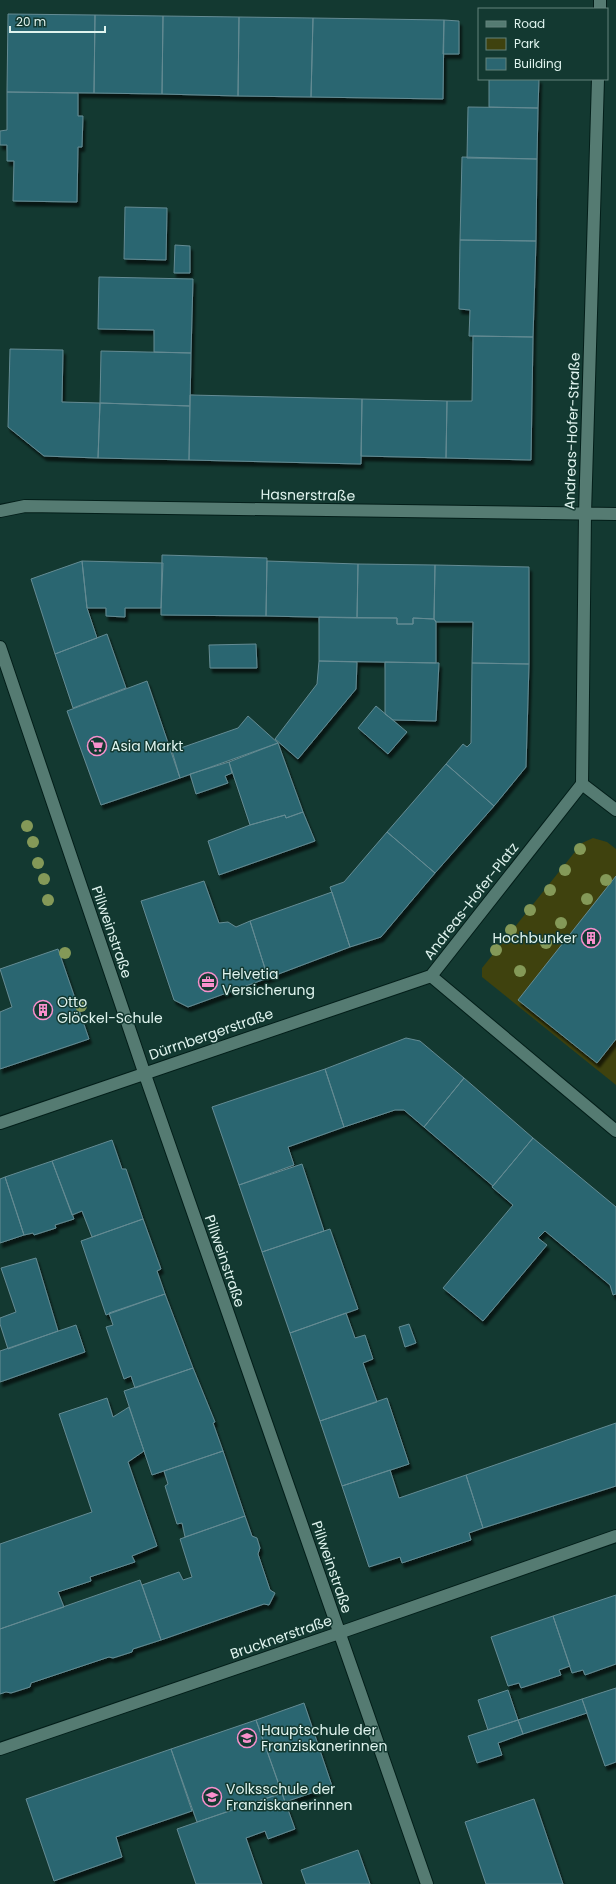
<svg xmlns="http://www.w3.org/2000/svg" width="616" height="1884" font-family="Poppins,sans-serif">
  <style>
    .green { fill: #3f420e }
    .building { fill: #2b6671; stroke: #648b93; filter: url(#shadow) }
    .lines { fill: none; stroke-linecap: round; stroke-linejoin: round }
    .minor-casing { stroke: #031e19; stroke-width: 14 }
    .minor { stroke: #557b72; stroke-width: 12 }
    .tree { fill: #849958 }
    .labels { text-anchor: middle; stroke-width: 3; stroke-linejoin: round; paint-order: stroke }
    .street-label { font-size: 14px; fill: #dff3ee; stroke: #133931 }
    .poi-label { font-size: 14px; fill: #dff3ee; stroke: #133931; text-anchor: start }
  </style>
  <defs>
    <filter id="shadow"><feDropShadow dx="2.5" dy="4.5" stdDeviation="1" flood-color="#0009"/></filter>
  </defs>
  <rect width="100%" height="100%" fill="#133931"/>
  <path class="green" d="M593,838L607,842L616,849V1085L482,977V968L582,843Z"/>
  <path class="building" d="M8,14L95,15L94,93L7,92Z
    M95,15L163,16L162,94L94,93Z
    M163,16L239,17L238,96L162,94Z
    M239,17L313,18L311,97L238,96Z
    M313,18L444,20L443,99L311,97Z
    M444,20L459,21V54H443Z
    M489,79H539L538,108L489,107Z
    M7,92L78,93V116H83L82,147H78L77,202L13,201L14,161H7V145H0V131L7,130Z
    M468,107L538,108L537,159L467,158Z
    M462,157L537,159L536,241L460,240Z
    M125,207L167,208L166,260L124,259Z
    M460,240L536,241L533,337L469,336L470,310L459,309Z
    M175,245L190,246V273H174Z
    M99,277L193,279L191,353L154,352V330L98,329Z
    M473,336L533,337L531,460L446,458L447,401H472Z
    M10,349L63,350L62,402L100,403L98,458L44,456L8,427Z
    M101,351L191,353L190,406L100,403Z
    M190,395L362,399L361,464L189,460Z
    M362,399L447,401L446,458L361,456Z
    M100,403L190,406L189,460L98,458Z
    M162,555L267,558L266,616L161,615Z
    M82,561L163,563L161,608H125V617L106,616V608H87Z
    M82,561L87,608L97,638L55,654L31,579Z
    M267,561L358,564L357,618L266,616Z
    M358,564L435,565L434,619L413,618V624H397V618H357Z
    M435,565L529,567V664L472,663L473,622H436L434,619Z
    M319,617L397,618V624H413V618L434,619L436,622V663L319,661Z
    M107,634L126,688L73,708L55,654Z
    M256,644L257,668H210L209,645Z
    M319,661L357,662L356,689L298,759L275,739L317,684Z
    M385,662L439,663L436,721L393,720L385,714Z
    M472,663L529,664L526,767L494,806L446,764L463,744L467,747L471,743Z
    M147,681L180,778L101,805L67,711Z
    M376,706L407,732L388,754L358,728Z
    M248,716L278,743L180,778L172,751L238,728Z
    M278,743L303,812L286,818L285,815L250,825L229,762Z
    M229,762L232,773L225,776L228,783L196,794L190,774Z
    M446,764L494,806L435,873L387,832Z
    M303,812L315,841L219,875L208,841L250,825L285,815L286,818Z
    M387,832L435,873L381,937L350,947L330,887L344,882Z
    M616,876V1039L597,1063L518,1000Z
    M204,881L219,923L228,922L236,927L250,921L268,978L188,1007L174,1000L141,901Z
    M332,892L350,947L268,978L250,921Z
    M58,949L89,1039L0,1069V1012L12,1007L0,969Z
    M406,1038L420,1041L464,1078L424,1127L404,1110H395L344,1127L325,1069Z
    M325,1069L344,1127L288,1147L294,1165L239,1185L212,1107Z
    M464,1078L533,1138L493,1186L424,1127Z
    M533,1138L616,1207V1294L613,1295L610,1285L545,1231L538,1238L547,1245L483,1321L443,1288L513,1205L492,1187Z
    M112,1140L122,1169H126L143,1219L92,1237L82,1211L72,1215L52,1161Z
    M52,1161L74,1219L55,1225L56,1228L34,1235L33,1233L24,1235L5,1177Z
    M302,1164L324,1231L262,1252L239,1185Z
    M5,1177L24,1235L0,1243V1179Z
    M143,1219L161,1269L157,1271L165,1294L106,1315L81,1241Z
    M330,1229L358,1309L290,1333L262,1252Z
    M36,1258L58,1331L8,1349L0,1324V1318L16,1312L1,1268Z
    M165,1294L193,1368L135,1388L131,1376L124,1379L123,1376L106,1327L113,1325L109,1313Z
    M346,1313L355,1338L365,1335L373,1359L363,1363L377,1402L320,1421L290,1333Z
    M409,1324L416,1343L405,1347L399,1327Z
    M76,1325L85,1352L0,1382V1351Z
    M193,1368L215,1422L213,1423L223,1451L152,1475L124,1391Z
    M107,1398L113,1417L129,1407L144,1451L128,1462L157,1546L132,1556L135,1562L90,1577L91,1581L58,1592L64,1607L0,1629V1544L92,1512L59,1414Z
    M387,1398L409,1464L342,1486L320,1421Z
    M616,1423V1486L483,1528L466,1475Z
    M223,1451L245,1516L185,1537L182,1523L177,1524L165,1486L168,1484L164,1471Z
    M390,1470L399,1498L466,1475L483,1528L469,1533L471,1540L402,1563L400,1557L369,1567L342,1486Z
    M245,1516L252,1536L257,1538L260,1548L258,1554L270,1590L275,1593L269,1605L264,1604L161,1640L142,1585L179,1572L183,1580L192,1577L180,1539Z
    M140,1580L161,1640L133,1649L132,1652L113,1658L109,1657L31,1683L30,1687L11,1693L6,1692L0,1694V1629Z
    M616,1595V1664L585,1675L583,1670L572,1673L553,1616Z
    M553,1616L570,1666L559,1670L561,1675L521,1688L519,1683L508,1686L491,1637Z
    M616,1688V1762L605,1766L582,1699Z
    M508,1690L518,1720L488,1730L478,1700Z
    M582,1699L587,1713L523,1734L518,1720Z
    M304,1703L332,1786L285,1802L256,1720Z
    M256,1720L282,1793L197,1822L171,1749Z
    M518,1720L523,1734L498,1743L502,1755L477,1763L468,1736Z
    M171,1749L192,1811L116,1837L122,1857L54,1881L26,1799Z
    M282,1793L295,1829L268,1839L265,1831L246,1838L262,1884H196L177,1829Z
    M534,1799L563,1884H486L465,1822Z
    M358,1850L370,1884H306L301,1870Z"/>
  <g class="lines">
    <defs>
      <path id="minor" d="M600,9V0
        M0,511L25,506L616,514
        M0,647L144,1072L427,1884
        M582,784L585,514L598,79
        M616,810L582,784L431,976L616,1131
        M0,1123L431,976
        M0,1749L339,1633L616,1536"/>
    </defs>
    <use href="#minor" class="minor-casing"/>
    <use href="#minor" class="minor"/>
  </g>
  <g class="tree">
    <circle cx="27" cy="826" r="6"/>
    <circle cx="33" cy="842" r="6"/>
    <circle cx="580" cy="849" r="6"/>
    <circle cx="38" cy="863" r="6"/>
    <circle cx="565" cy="870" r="6"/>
    <circle cx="44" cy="879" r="6"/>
    <circle cx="606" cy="880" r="6"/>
    <circle cx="550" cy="890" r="6"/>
    <circle cx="587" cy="899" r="6"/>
    <circle cx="48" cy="900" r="6"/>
    <circle cx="530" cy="910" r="6"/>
    <circle cx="561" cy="923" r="6"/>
    <circle cx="511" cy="930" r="6"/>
    <circle cx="546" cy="943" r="6"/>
    <circle cx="496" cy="950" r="6"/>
    <circle cx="65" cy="953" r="6"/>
    <circle cx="520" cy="971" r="6"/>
    <circle cx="81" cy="1006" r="6"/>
  </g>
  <defs>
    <symbol id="supermarket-ring" viewBox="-11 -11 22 22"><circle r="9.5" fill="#133931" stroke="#f890cc" stroke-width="1.5"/><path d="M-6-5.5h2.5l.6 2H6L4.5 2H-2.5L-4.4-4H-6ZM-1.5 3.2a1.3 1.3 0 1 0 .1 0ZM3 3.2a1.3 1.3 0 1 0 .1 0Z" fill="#f890cc"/></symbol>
    <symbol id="building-ring" viewBox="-11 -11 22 22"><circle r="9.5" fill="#133931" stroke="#f890cc" stroke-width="1.5"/><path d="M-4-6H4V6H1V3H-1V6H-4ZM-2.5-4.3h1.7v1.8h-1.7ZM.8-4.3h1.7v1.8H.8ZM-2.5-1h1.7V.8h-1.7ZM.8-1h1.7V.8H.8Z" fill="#f890cc"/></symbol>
    <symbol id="office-ring" viewBox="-11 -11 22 22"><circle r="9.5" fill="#133931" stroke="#f890cc" stroke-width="1.5"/><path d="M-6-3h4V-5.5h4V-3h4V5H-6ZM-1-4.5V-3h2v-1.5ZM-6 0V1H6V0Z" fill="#f890cc"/></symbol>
    <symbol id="school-ring" viewBox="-11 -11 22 22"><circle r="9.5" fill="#133931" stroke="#f890cc" stroke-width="1.5"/><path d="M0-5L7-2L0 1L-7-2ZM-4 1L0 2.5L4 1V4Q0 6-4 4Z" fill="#f890cc"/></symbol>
  </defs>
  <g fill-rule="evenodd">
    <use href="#supermarket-ring" x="86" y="735" width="22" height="22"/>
    <use href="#building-ring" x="580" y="927" width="22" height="22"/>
    <use href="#office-ring" x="197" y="971" width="22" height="22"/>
    <use href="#building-ring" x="32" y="999" width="22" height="22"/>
    <use href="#school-ring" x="236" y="1727" width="22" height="22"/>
    <use href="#school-ring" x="201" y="1786" width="22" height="22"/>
  </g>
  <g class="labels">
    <g class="street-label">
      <text transform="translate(572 431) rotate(-88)" y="5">Andreas-Hofer-Straße</text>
      <text transform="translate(308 495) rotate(1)" y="5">Hasnerstraße</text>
      <text transform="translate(471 901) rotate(-52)" y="5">Andreas-Hofer-Platz</text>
      <text transform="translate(112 932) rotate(71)" y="5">Pillweinstraße</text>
      <text transform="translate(211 1034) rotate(-19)" y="5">Dürrnbergerstraße</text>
      <text transform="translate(225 1261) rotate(71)" y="5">Pillweinstraße</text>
      <text transform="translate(332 1567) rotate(71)" y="5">Pillweinstraße</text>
      <text transform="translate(281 1637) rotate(-19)" y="5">Brucknerstraße</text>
    </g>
    <g class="poi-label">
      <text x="111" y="751">Asia Markt</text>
      <text x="577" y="943" text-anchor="end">Hochbunker</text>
      <text x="222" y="979">Helvetia<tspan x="222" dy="16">Versicherung</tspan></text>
      <text x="57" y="1007">Otto<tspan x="57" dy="16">Glöckel-Schule</tspan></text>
      <text x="261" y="1735">Hauptschule der<tspan x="261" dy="16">Franziskanerinnen</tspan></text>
      <text x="226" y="1794">Volksschule der<tspan x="226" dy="16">Franziskanerinnen</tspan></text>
    </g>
  </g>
  <rect x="478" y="8" width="130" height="72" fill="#133931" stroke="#65837d"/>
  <rect x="486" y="21" width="20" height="6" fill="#557b72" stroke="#65837d"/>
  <text x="514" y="28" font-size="12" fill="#dff3ee">Road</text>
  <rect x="486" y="38" width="20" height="12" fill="#3f420e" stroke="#65837d"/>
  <text x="514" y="48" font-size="12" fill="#dff3ee">Park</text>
  <rect x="486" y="58" width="20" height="12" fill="#2b6671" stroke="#65837d"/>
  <text x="514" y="68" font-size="12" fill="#dff3ee">Building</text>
  <path d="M10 26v6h95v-6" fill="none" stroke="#dff3ee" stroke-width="2"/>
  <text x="16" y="26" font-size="12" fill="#dff3ee" stroke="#133931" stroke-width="3" paint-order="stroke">20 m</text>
</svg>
